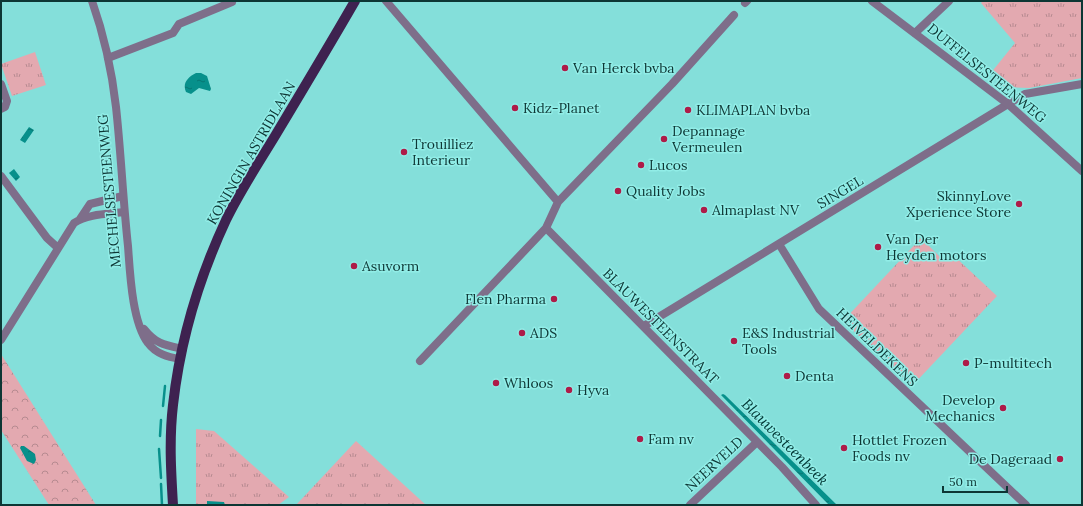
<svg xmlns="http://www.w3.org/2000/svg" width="1083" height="506" font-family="Lora,serif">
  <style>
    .grass { fill: url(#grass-tufts) }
    .park { fill: url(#park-crowns) }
    .water { fill: url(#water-ripples) }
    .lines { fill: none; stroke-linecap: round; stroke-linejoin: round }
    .stream { stroke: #07908b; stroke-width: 2.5 }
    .minor { stroke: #7e6e8a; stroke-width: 8 }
    .tertiary { stroke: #7e6e8a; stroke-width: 8 }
    .primary { stroke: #3e2250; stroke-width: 10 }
    .poi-dot { fill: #ae1b48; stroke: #91ede7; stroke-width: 1.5 }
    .labels { text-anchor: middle; stroke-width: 3; stroke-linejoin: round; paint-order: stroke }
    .poi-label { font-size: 14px; fill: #0d3634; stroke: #91ede7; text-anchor: start }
    .street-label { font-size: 14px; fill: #0d3634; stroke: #91ede7 }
    .water-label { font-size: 15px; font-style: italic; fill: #003634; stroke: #91ede7 }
  </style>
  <defs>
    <pattern id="grass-tufts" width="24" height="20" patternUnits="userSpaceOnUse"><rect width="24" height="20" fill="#e3a9b0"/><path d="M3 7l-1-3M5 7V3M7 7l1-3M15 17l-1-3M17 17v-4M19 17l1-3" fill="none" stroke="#b68a90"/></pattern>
    <pattern id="park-crowns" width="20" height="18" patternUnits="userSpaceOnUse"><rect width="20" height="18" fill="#e3a9b0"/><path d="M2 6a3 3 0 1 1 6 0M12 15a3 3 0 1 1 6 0" fill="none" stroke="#b68a90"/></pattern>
    <pattern id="water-ripples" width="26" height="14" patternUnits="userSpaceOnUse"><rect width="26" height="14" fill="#07908b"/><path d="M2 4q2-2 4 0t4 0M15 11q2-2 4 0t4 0" fill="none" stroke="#067672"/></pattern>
  </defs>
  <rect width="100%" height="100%" fill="#84dfda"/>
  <path class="grass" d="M983,1H1082V78L1029,88L1005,87L990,74L1015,43L981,3Z
    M35,52L46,85L12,96L1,64Z
    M921,238L944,261L952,254L997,296L912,386L843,321Z
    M196,429L214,431L289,497L278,505H196Z
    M356,441L426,505H296Z"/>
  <path class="park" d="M1,354L96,505H49L1,430Z"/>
  <path class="water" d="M196,73H201L207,76L211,89L210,91L199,88L191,94L186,92C182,83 188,77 196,73Z
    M29,127L34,130L25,143L20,140Z
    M14,169L20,177L16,181L9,173Z
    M723,394L725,395L837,505H829L721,395Z
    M21,446H24L35,454L36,460L34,464L27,461L20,448Z
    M207,501L224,502L225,505H207Z"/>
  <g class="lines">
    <path class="stream" d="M163,406L165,386
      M160,436L161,420
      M159,449L161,478
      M161,484L162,505"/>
    <path class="minor" d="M386,1L558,202
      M745,3L747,1
      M915,33L949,1
      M108,58L173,33L179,24L232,2
      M1,84L7,101L5,107L1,109
      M1,176L47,238L58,248
      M80,219L90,204L123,196
      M546,228L782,467L816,505
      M779,244L819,309L1026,505
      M644,326L1008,104L1025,94L1082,84
      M1,340L74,223C87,214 108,214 124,212
      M420,361L546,228L558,202L672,84L734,15
      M690,505L757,442"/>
    <path class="tertiary" d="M92,1C104,35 112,72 116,107C121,153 123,200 128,246C130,273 132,322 148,343C156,354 168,357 180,359
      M872,1L1008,104L1082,171
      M144,329C156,344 164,345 183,349"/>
    <path class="primary" d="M173,505C171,472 169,439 173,405C180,342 199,278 226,220C240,191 258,164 275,136C302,91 329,46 355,1"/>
  </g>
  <g class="poi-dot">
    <circle cx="565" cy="68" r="4"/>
    <circle cx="515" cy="108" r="4"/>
    <circle cx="688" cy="110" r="4"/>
    <circle cx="664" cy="139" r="4"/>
    <circle cx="404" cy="152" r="4"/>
    <circle cx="641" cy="165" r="4"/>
    <circle cx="618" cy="191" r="4"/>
    <circle cx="1019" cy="204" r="4"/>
    <circle cx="704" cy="210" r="4"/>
    <circle cx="878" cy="247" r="4"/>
    <circle cx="354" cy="266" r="4"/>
    <circle cx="554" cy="299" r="4"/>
    <circle cx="522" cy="333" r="4"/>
    <circle cx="734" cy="341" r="4"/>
    <circle cx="966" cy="363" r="4"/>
    <circle cx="787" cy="376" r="4"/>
    <circle cx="496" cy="383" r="4"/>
    <circle cx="569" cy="390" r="4"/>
    <circle cx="1003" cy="408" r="4"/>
    <circle cx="640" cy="439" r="4"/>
    <circle cx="844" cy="448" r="4"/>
    <circle cx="1060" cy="459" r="4"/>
  </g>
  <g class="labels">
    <g class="poi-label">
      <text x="573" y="73">Van Herck bvba</text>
      <text x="523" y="113">Kidz-Planet</text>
      <text x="696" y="115">KLIMAPLAN bvba</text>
      <text x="672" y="136">Depannage<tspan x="672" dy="16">Vermeulen</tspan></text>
      <text x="412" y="149">Trouilliez<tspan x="412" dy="16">Interieur</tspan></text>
      <text x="649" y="170">Lucos</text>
      <text x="626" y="196">Quality Jobs</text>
      <text x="1011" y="201" text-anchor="end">SkinnyLove<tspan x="1011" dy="16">Xperience Store</tspan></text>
      <text x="712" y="215">Almaplast NV</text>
      <text x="886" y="244">Van Der<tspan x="886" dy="16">Heyden motors</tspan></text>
      <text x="362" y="271">Asuvorm</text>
      <text x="546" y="304" text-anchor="end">Flen Pharma</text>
      <text x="530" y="338">ADS</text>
      <text x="742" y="338">E&amp;S Industrial<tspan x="742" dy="16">Tools</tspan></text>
      <text x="974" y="368">P-multitech</text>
      <text x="795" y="381">Denta</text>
      <text x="504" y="388">Whloos</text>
      <text x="577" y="395">Hyva</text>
      <text x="995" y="405" text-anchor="end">Develop<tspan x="995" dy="16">Mechanics</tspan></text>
      <text x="648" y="444">Fam nv</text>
      <text x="852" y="445">Hottlet Frozen<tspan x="852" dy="16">Foods nv</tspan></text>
      <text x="1052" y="464" text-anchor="end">De Dageraad</text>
    </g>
    <g class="street-label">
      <text transform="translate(987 73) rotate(39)" y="5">DUFFELSESTEENWEG</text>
      <text transform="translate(251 153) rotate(-60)" y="5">KONINGIN ASTRIDLAAN</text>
      <text transform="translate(109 191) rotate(-95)" y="5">MECHELSESTEENWEG</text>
      <text transform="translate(840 192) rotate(-31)" y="5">SINGEL</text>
      <text transform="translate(661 326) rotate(45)" y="5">BLAUWESTEENSTRAAT</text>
      <text transform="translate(877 347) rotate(44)" y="5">HEIVELDEKENS</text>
      <text transform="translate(714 464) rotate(-43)" y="5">NEERVELD</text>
    </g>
    <g class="water-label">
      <text transform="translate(785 442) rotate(45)" y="5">Blauwesteenbeek</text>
    </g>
  </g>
  <rect width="1083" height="506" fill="none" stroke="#0d3634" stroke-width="4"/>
  <path d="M943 486v6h64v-6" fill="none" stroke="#0d3634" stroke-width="2"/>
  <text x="949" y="486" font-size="12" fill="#0d3634" stroke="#91ede7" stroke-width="3" paint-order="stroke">50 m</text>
</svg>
